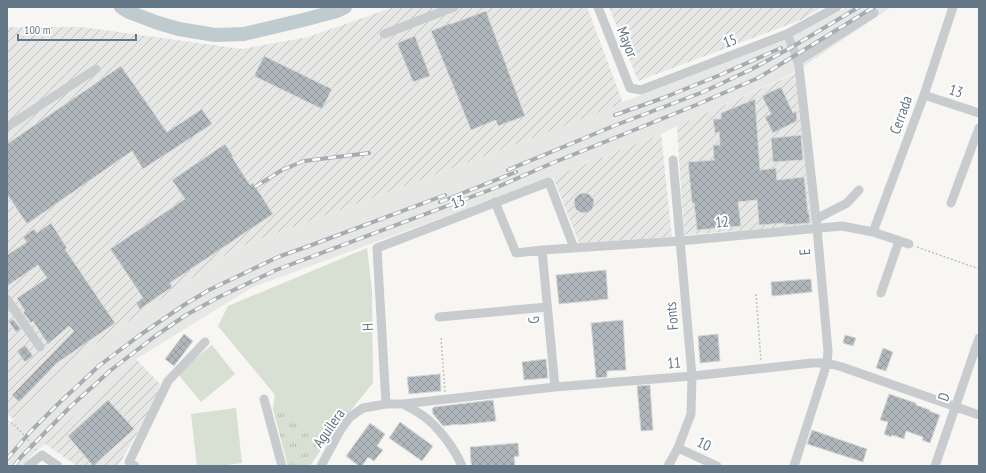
<svg xmlns="http://www.w3.org/2000/svg" width="986" height="473" font-family="'PT Sans Narrow',sans-serif">
  <style>
    .built { fill: #e7e8e6 }
    .industrial { fill: url(#industrial-furrows) }
    .grass { fill: url(#grass-tufts) }
    .pitch { fill: #d8dfd3 }
    .lines { fill: none; stroke-linecap: round; stroke-linejoin: round }
    .river { stroke: #bfcbcf; stroke-width: 14 }
    .building { fill: url(#building-cross-hatch); stroke: #d8d8d5 }
    .path { stroke: #bfc2c4; stroke-width: 1.5; stroke-dasharray: 2 2; stroke-linecap: butt }
    .minor { stroke: #c9cccf; stroke-width: 9 }
    .rail-casing { stroke: #a6acb2; stroke-width: 4 }
    .rail { stroke: #fff; stroke-width: 2.5; stroke-dasharray: 8; stroke-linecap: butt }
    .labels { text-anchor: middle; stroke-width: 4; stroke-linejoin: round; paint-order: stroke }
    .street-label { font-size: 15px; fill: #637786; stroke: #fff }
  </style>
  <defs>
    <pattern id="industrial-furrows" width="10" height="10" patternUnits="userSpaceOnUse"><rect width="10" height="10" fill="#e7e8e6"/><path d="M-1 1l2-2M0 10L10 0M9 11l2-2" fill="none" stroke="#bfc1c0"/></pattern>
    <pattern id="grass-tufts" width="24" height="20" patternUnits="userSpaceOnUse"><rect width="24" height="20" fill="#d8dfd3"/><path d="M3 7l-1-3M5 7V3M7 7l1-3M15 17l-1-3M17 17v-4M19 17l1-3" fill="none" stroke="#b3bab1"/></pattern>
    <pattern id="building-cross-hatch" width="8" height="8" patternUnits="userSpaceOnUse"><rect width="8" height="8" fill="#afb7bc"/><path d="M0 0l8 8M0 8l8-8" fill="none" stroke="#929a9e"/></pattern>
  </defs>
  <rect width="100%" height="100%" fill="#f7f6f3"/>
  <path class="built" d="M847,7H891L794,73L677,126L661,134L553,177L253,287L128,364L45,444L31,456L23,466H7V426L46,387L84,352L234,249L475,160L785,39L839,12Z"/>
  <path class="industrial" d="M394,7H587L623,103L475,160L234,249L84,352L46,387L14,419L7,414V27H82L242,49L308,37Z
    M609,7H822L803,19L638,81Z
    M796,73L812,225L684,235L677,126Z
    M661,134L672,237L579,243L553,177Z
    M136,359L160,384L154,405L118,466H77L45,444L128,364Z"/>
  <path class="grass" d="M275,394L300,425L333,432L310,466H288L273,409Z"/>
  <path class="pitch" d="M367,248L372,291L373,383L333,432L300,425L218,326L228,306Z
    M212,345L235,374L201,402L177,373Z
    M236,408L242,463L220,466H197L191,414Z"/>
  <g class="lines">
    <path class="river" d="M121,7L129,12L158,23L179,29L215,35L244,34L303,20L337,11L345,7"/>
  </g>
  <path class="building" d="M486,11L525,116L498,126L496,120L471,130L431,31L451,23V24Z
    M415,36L430,76L413,82L397,43Z
    M264,56L332,89L322,109L254,76Z
    M121,66L167,132L202,109L212,124L143,169L132,151L27,224L7,194V144Z
    M781,87L793,113L796,111L797,121L773,133L765,117L771,114L762,96Z
    M755,99L760,170L776,168L777,180L804,177L808,213H809L810,223L785,225V223L759,225L757,200L738,202L741,226L697,230L694,203H692L688,162L714,160L713,145H720L719,132L715,133L713,119H721V113Z
    M801,135L803,160L773,162L771,138Z
    M225,144L233,156L232,157L250,185L253,183L273,214L170,283L172,287L140,309L136,303L143,298L124,269L110,249L185,199L172,180Z
    M574 203a10 10 0 1 1 20 0a10 10 0 1 1-20 0Z
    M51,223L67,248L65,249L115,323L57,363L19,402L12,395L74,331L69,326L48,344L33,321L31,323L23,312L25,311L17,298L47,278L38,265L7,286V255L27,242L23,237L34,229L37,233Z
    M606,270L608,299L559,304L556,275Z
    M811,279L812,292L772,296L771,282Z
    M13,319L21,329L16,332L9,322Z
    M623,320L626,370L607,371V377L596,378L591,323Z
    M184,334L193,341L174,366L165,359Z
    M718,334L720,361L700,363L698,336Z
    M845,335L856,338L853,346L843,343Z
    M25,345L33,356L25,362L17,351Z
    M883,348L893,352L886,371L876,368Z
    M546,359L548,378L524,380L522,362Z
    M440,374L441,391L409,394L407,377Z
    M650,385L653,430L641,431L637,386Z
    M889,394L916,403V405L930,410L929,411L940,415L930,443L922,440L923,437L906,431L904,439L892,435L891,437L884,434L888,422L880,420Z
    M108,400L134,429L93,466L68,436Z
    M493,400L496,421L459,425V424L443,426L433,414L432,409L434,407Z
    M400,422L433,446L422,461L389,438Z
    M370,423L385,434L377,446L383,450L374,461L368,457L362,466H359L346,456Z
    M812,430L867,449L863,462L807,444Z
    M518,443L519,456L514,457L515,466H472L471,463L470,447Z"/>
  <g class="lines">
    <path class="path" d="M917,247L979,269
      M756,294L761,361
      M441,338L445,392
      M7,421C11,423 15,425 18,429C25,435 30,443 36,450"/>
    <path class="minor" d="M598,7L630,88L641,90L787,34L837,7
      M384,34L454,7
      M787,34L796,55L799,67L817,228L828,351L827,363L822,379L794,466
      M798,61L874,13
      M924,95L979,113
      M7,127L96,69
      M495,202L516,253L542,250L680,241L842,226L873,232L909,244
      M951,203L979,128
      M816,219L847,203L859,190
      M873,232L924,95L953,7
      M542,250L555,387
      M881,293L899,241
      M7,299L40,347
      M439,317L547,307
      M264,399L282,466
      M386,404L377,248L549,182L574,248
      M403,404C409,407 416,411 422,415C437,425 455,449 462,466
      M678,448L717,466
      M28,466L42,455L58,466
      M135,466L129,462L168,381L205,342
      M321,466L341,429L350,417L363,408L386,404H403L555,387L692,376L812,363H827L842,367L979,415
      M668,466L678,448L691,414L692,376L673,160
      M935,466L979,338"/>
    <defs>
      <path id="rail" d="M615,115L663,98L720,75L781,48
        M508,170L616,125L703,92L752,69L792,47L859,7
        M255,187L282,170L304,161L369,153
        M440,202L516,172
        M7,459L31,431L59,403L100,365L140,335L184,305L209,290L278,257L309,246L445,195
        M14,466L21,457L71,406L111,370L154,337L186,315L219,297L276,270L495,188L550,164L696,105L758,78L874,7"/>
    </defs>
    <use href="#rail" class="rail-casing"/>
    <use href="#rail" class="rail"/>
  </g>
  <g class="labels">
    <g class="street-label">
      <text transform="translate(730 41) rotate(-21)" y="5">15</text>
      <text transform="translate(627 42) rotate(68)" y="5">Mayor</text>
      <text transform="translate(956 91) rotate(18)" y="5">13</text>
      <text transform="translate(901 115) rotate(-70)" y="5">Cerrada</text>
      <text transform="translate(458 202) rotate(-21)" y="5">13</text>
      <text transform="translate(722 222) rotate(-5)" y="5">12</text>
      <text transform="translate(805 252) rotate(-95)" y="5">E</text>
      <text transform="translate(672 316) rotate(-95)" y="5">Fonts</text>
      <text transform="translate(534 320) rotate(-95)" y="5">G</text>
      <text transform="translate(368 327) rotate(-93)" y="5">H</text>
      <text transform="translate(674 363) rotate(-5)" y="5">11</text>
      <text transform="translate(944 397) rotate(-71)" y="5">D</text>
      <text transform="translate(329 428) rotate(-55)" y="5">Aguilera</text>
      <text transform="translate(704 444) rotate(26)" y="5">10</text>
    </g>
  </g>
  <rect width="986" height="473" fill="none" stroke="#637786" stroke-width="16"/>
  <path d="M18 34v6h118v-6" fill="none" stroke="#637786" stroke-width="2"/>
  <text x="24" y="34" font-size="12" fill="#637786" stroke="#ffffff" stroke-width="3" paint-order="stroke">100 m</text>
</svg>
